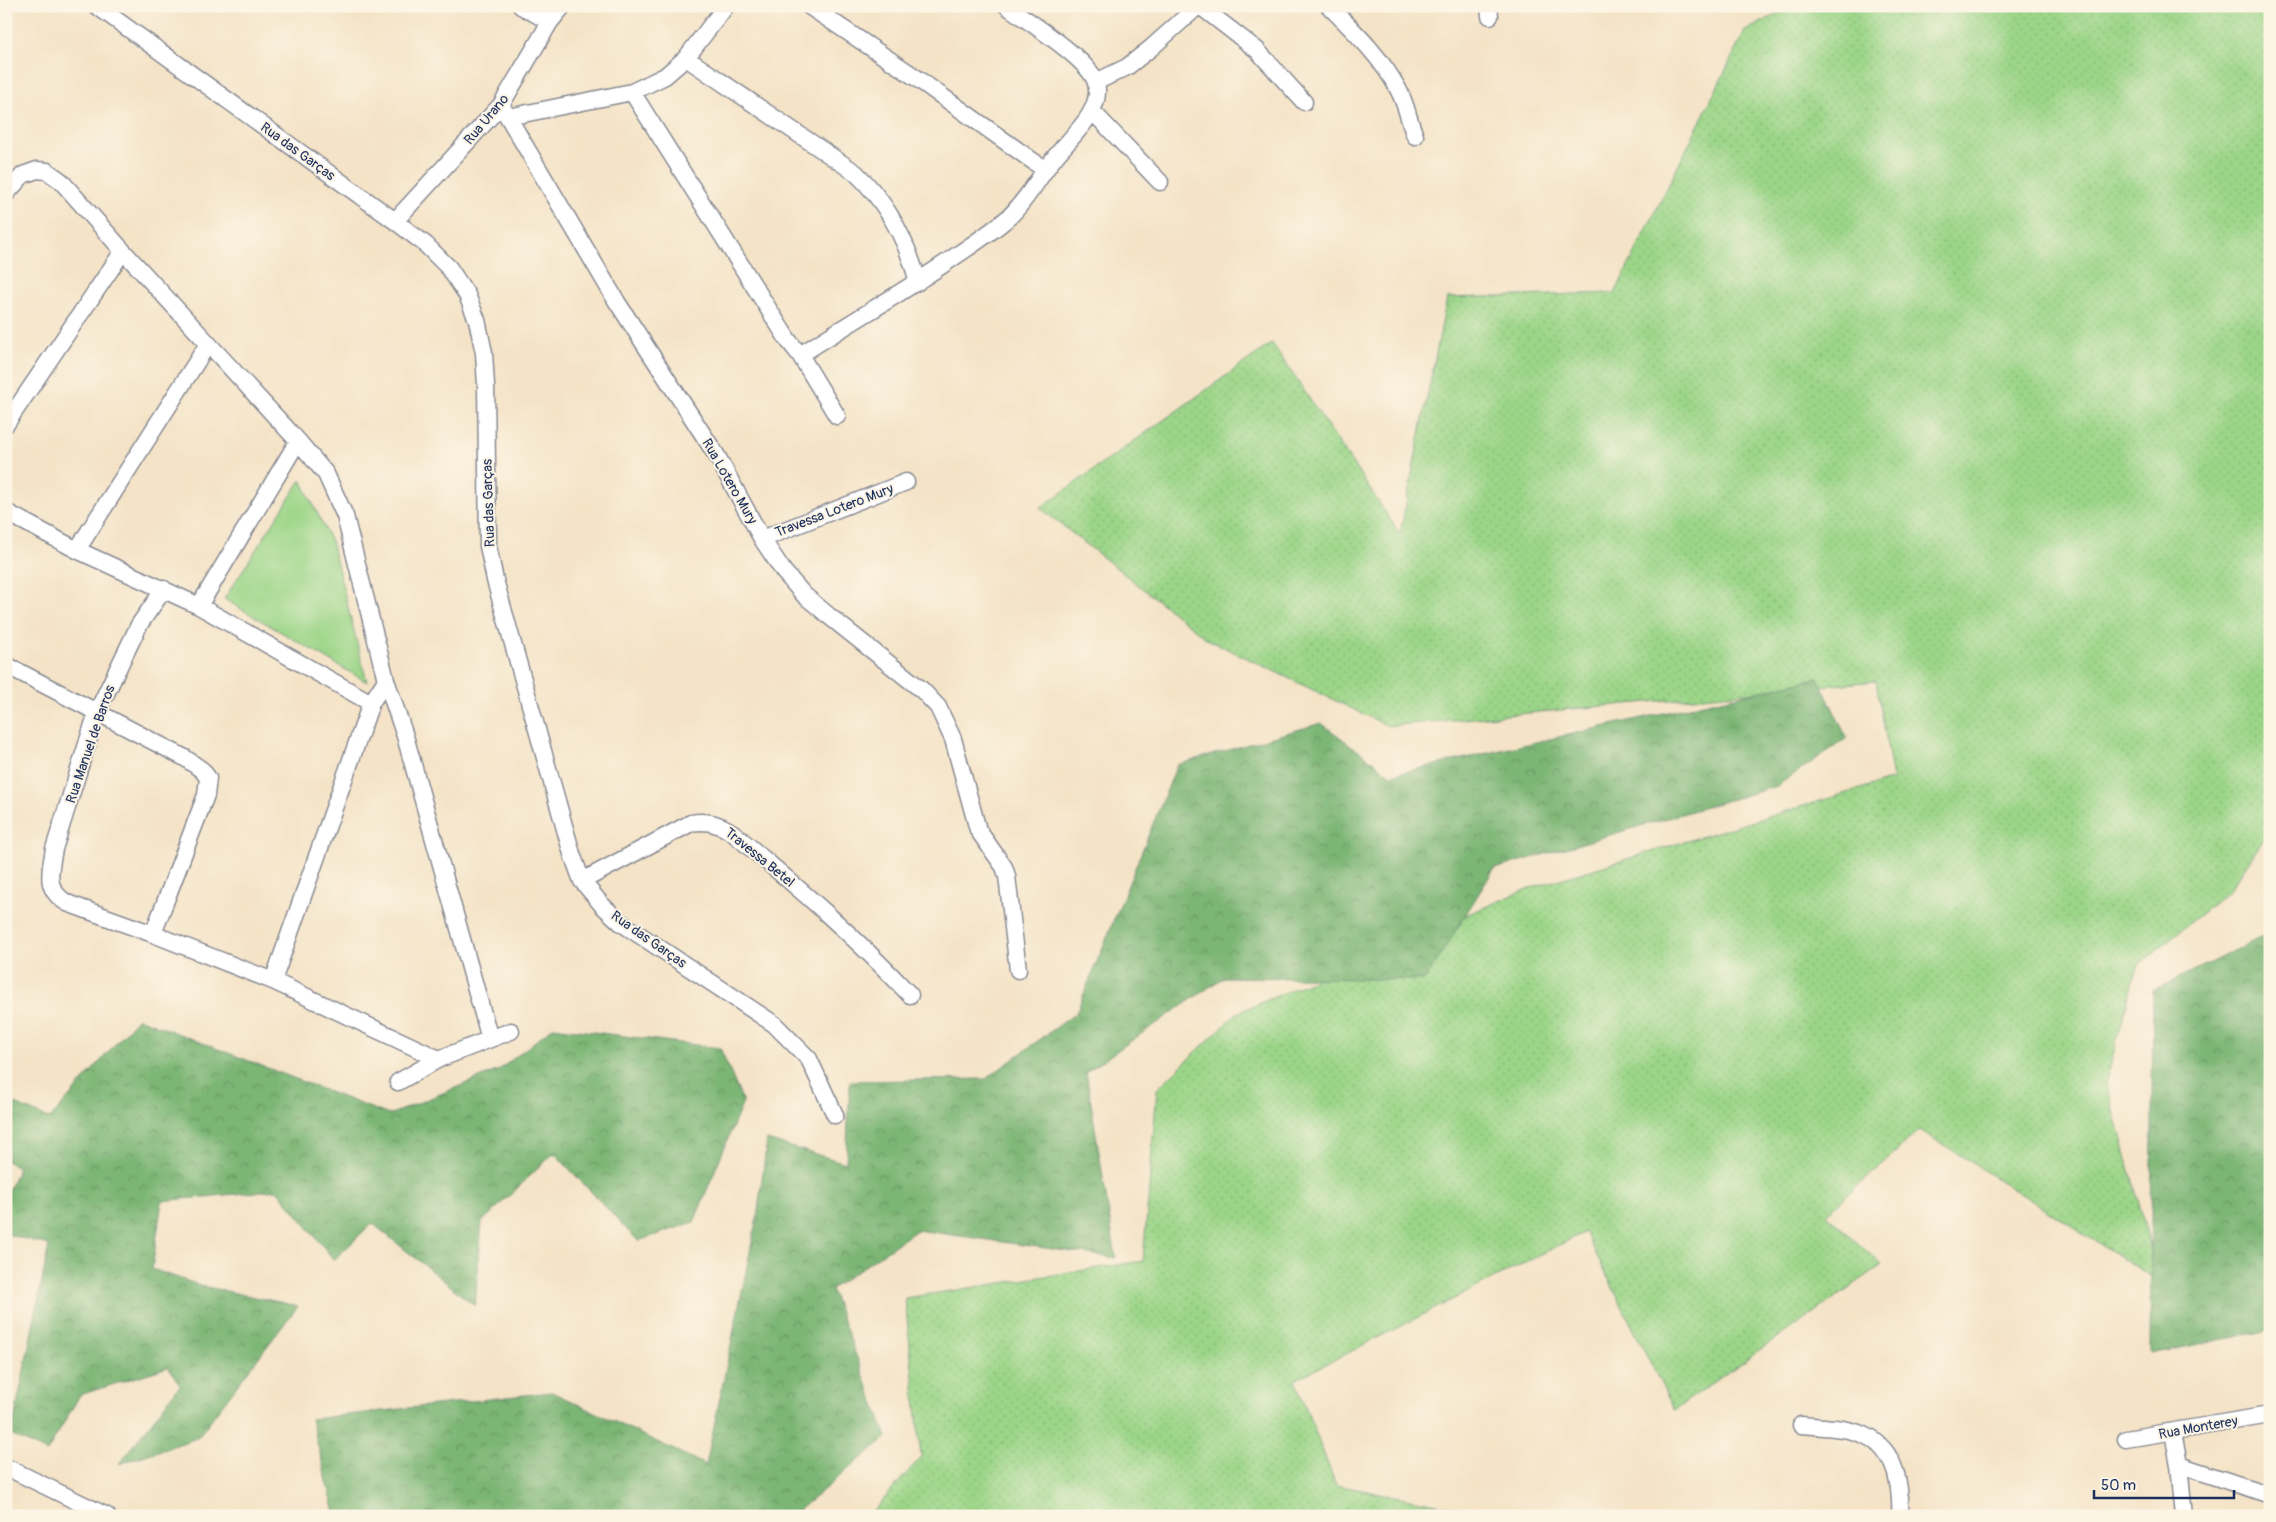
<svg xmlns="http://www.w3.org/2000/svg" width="2276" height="1522" font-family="Pangolin,sans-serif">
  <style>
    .grass { fill: url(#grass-dots); stroke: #5b8273 }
    .forest { fill: url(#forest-crowns); stroke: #4c7269 }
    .park { fill: #9bd588; stroke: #5b8273 }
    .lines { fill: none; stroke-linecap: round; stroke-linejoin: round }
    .minor-casing { stroke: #888992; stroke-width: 19 }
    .minor { stroke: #fff; stroke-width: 16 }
    .labels { text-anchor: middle; stroke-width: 4; stroke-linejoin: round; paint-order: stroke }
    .street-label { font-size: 14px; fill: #1b2f5e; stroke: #fcf5e5 }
  </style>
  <defs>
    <pattern id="grass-dots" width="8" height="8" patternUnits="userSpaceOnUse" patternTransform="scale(1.25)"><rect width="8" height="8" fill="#9bd588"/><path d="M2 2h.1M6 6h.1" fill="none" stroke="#85b778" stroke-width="1.8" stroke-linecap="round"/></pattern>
    <pattern id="forest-crowns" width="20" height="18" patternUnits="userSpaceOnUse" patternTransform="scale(1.25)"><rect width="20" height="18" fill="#7cb674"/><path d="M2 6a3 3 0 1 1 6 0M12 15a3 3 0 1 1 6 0" fill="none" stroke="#659462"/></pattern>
  </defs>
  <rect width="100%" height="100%" fill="#fcf5e5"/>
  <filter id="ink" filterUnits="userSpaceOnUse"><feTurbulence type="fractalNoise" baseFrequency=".02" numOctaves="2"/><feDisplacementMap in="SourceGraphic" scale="10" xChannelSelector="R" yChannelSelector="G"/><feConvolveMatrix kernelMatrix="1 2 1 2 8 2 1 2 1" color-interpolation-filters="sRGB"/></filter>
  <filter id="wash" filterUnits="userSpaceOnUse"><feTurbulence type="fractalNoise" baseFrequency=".0096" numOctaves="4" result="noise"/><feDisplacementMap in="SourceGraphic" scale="20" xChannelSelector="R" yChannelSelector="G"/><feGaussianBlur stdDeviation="1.12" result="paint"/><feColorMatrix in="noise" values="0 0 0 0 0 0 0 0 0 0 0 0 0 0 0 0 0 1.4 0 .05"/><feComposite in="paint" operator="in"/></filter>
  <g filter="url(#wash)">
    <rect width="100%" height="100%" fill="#f4e3c6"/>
    <path class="grass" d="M1792,6H2270V830L2229,891L2137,966L2106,1081L2160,1282L1920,1130L1826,1214L1882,1265L1674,1410L1585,1232L1295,1380L1336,1485L1500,1516H869L921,1457L905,1298L1143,1261L1157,1089L1237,1013L1527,889L1893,779L1876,681L1388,726L1207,639L1040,508L1272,343L1400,534L1447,298L1615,293L1745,31Z"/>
    <path class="forest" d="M1818,678L1847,738L1777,786L1494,869L1425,980L1224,977L1086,1072L1116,1258L917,1230L831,1289L887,1437L792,1516H336L311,1419L552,1392L706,1465L757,1218L767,1140L846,1163L850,1081L986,1079L1076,1013L1177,765L1321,723L1391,775Z
      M2270,933V1330L2150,1354L2153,991Z
      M138,1018L389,1115L499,1070L553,1027L720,1048L743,1102L694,1222L638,1241L554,1153L482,1222L475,1306L372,1223L334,1260L277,1190L162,1201L152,1269L202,1286L298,1306L197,1438L119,1464L180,1385L168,1367L80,1395L47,1452L11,1435L49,1245L6,1234V1195L19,1168L6,1161V1100L50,1119Z"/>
    <path class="park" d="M301,480L331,541L367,682L224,599Z"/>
  </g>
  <g filter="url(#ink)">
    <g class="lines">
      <defs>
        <path id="minor" d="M97,6L395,221L425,244L449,268L467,295L477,320L484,353L486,385L488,546L495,580L572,854L582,881L602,905L620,922L774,1024L809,1059L835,1115
          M521,6L550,22
          M809,6L915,77L1044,169
          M1200,6L1257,50L1304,102
          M1329,6C1355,32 1381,57 1398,89C1406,103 1409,121 1415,136
          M1489,6L1490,16
          M686,58L726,6
          M1096,82L1127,67L1151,48L1198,6
          M632,92L788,340L800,355C852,321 906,291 957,255C975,243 993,231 1009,217C1029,198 1042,171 1060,151C1075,133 1103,109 1096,83C1090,60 1027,21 1007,6
          M501,105L617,302L717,456L762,539L784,572L804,595L829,616L922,690L938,707L953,739L978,830L1004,867L1007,876L1018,970
          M1092,111L1160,182
          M508,117L632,92L665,76L686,58L856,173C886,202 907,241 918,282
          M6,194L23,175L37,170L47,171L61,181L123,251L298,441L326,474L345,516L386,680L371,703L273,981
          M395,221L501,105L550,22L563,6
          M800,355L837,416
          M6,424L123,251
          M6,512L77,550L199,606L371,703
          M762,539L906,482
          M77,550L208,344
          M164,589L139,625L97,712L54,849C50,872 44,889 67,903L153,934L273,981L439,1059
          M199,606L298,441
          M6,665L185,758L202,770L208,778L206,795L153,934
          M386,680L405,736L490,1039
          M582,881L691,823C708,820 719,824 733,833C795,885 855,936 910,995
          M398,1082L439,1059L511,1031
          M1801,1425C1843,1429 1882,1426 1896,1474C1900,1489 1901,1500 1900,1516
          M2173,1432L2179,1465L2184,1516
          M2126,1439L2270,1415
          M2179,1465L2270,1495
          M6,1467L107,1516"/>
      </defs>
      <use href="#minor" class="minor-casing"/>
      <use href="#minor" class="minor"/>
    </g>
  </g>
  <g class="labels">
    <g class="street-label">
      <text transform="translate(486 119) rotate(-50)" y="5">Rua Urano</text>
      <text transform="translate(298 151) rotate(36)" y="5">Rua das Garças</text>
      <text transform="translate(730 481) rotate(60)" y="5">Rua Lotero Mury</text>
      <text transform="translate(488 503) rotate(-92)" y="5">Rua das Garças</text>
      <text transform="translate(834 510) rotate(-21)" y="5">Travessa Lotero Mury</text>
      <text transform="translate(90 744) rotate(-71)" y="5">Rua Manuel de Barros</text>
      <text transform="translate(760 857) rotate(39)" y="5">Travessa Betel</text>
      <text transform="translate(649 939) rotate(35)" y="5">Rua das Garças</text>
      <text transform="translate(2198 1427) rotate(-10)" y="5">Rua Monterey</text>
    </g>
  </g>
  <rect width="2276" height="1522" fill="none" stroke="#fcf5e5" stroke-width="25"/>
  <path d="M2094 1490v8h140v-8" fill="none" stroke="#1b2f5e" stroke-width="2.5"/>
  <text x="2101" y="1490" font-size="15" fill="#1b2f5e" stroke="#fcf5e5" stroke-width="4" paint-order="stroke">50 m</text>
</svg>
